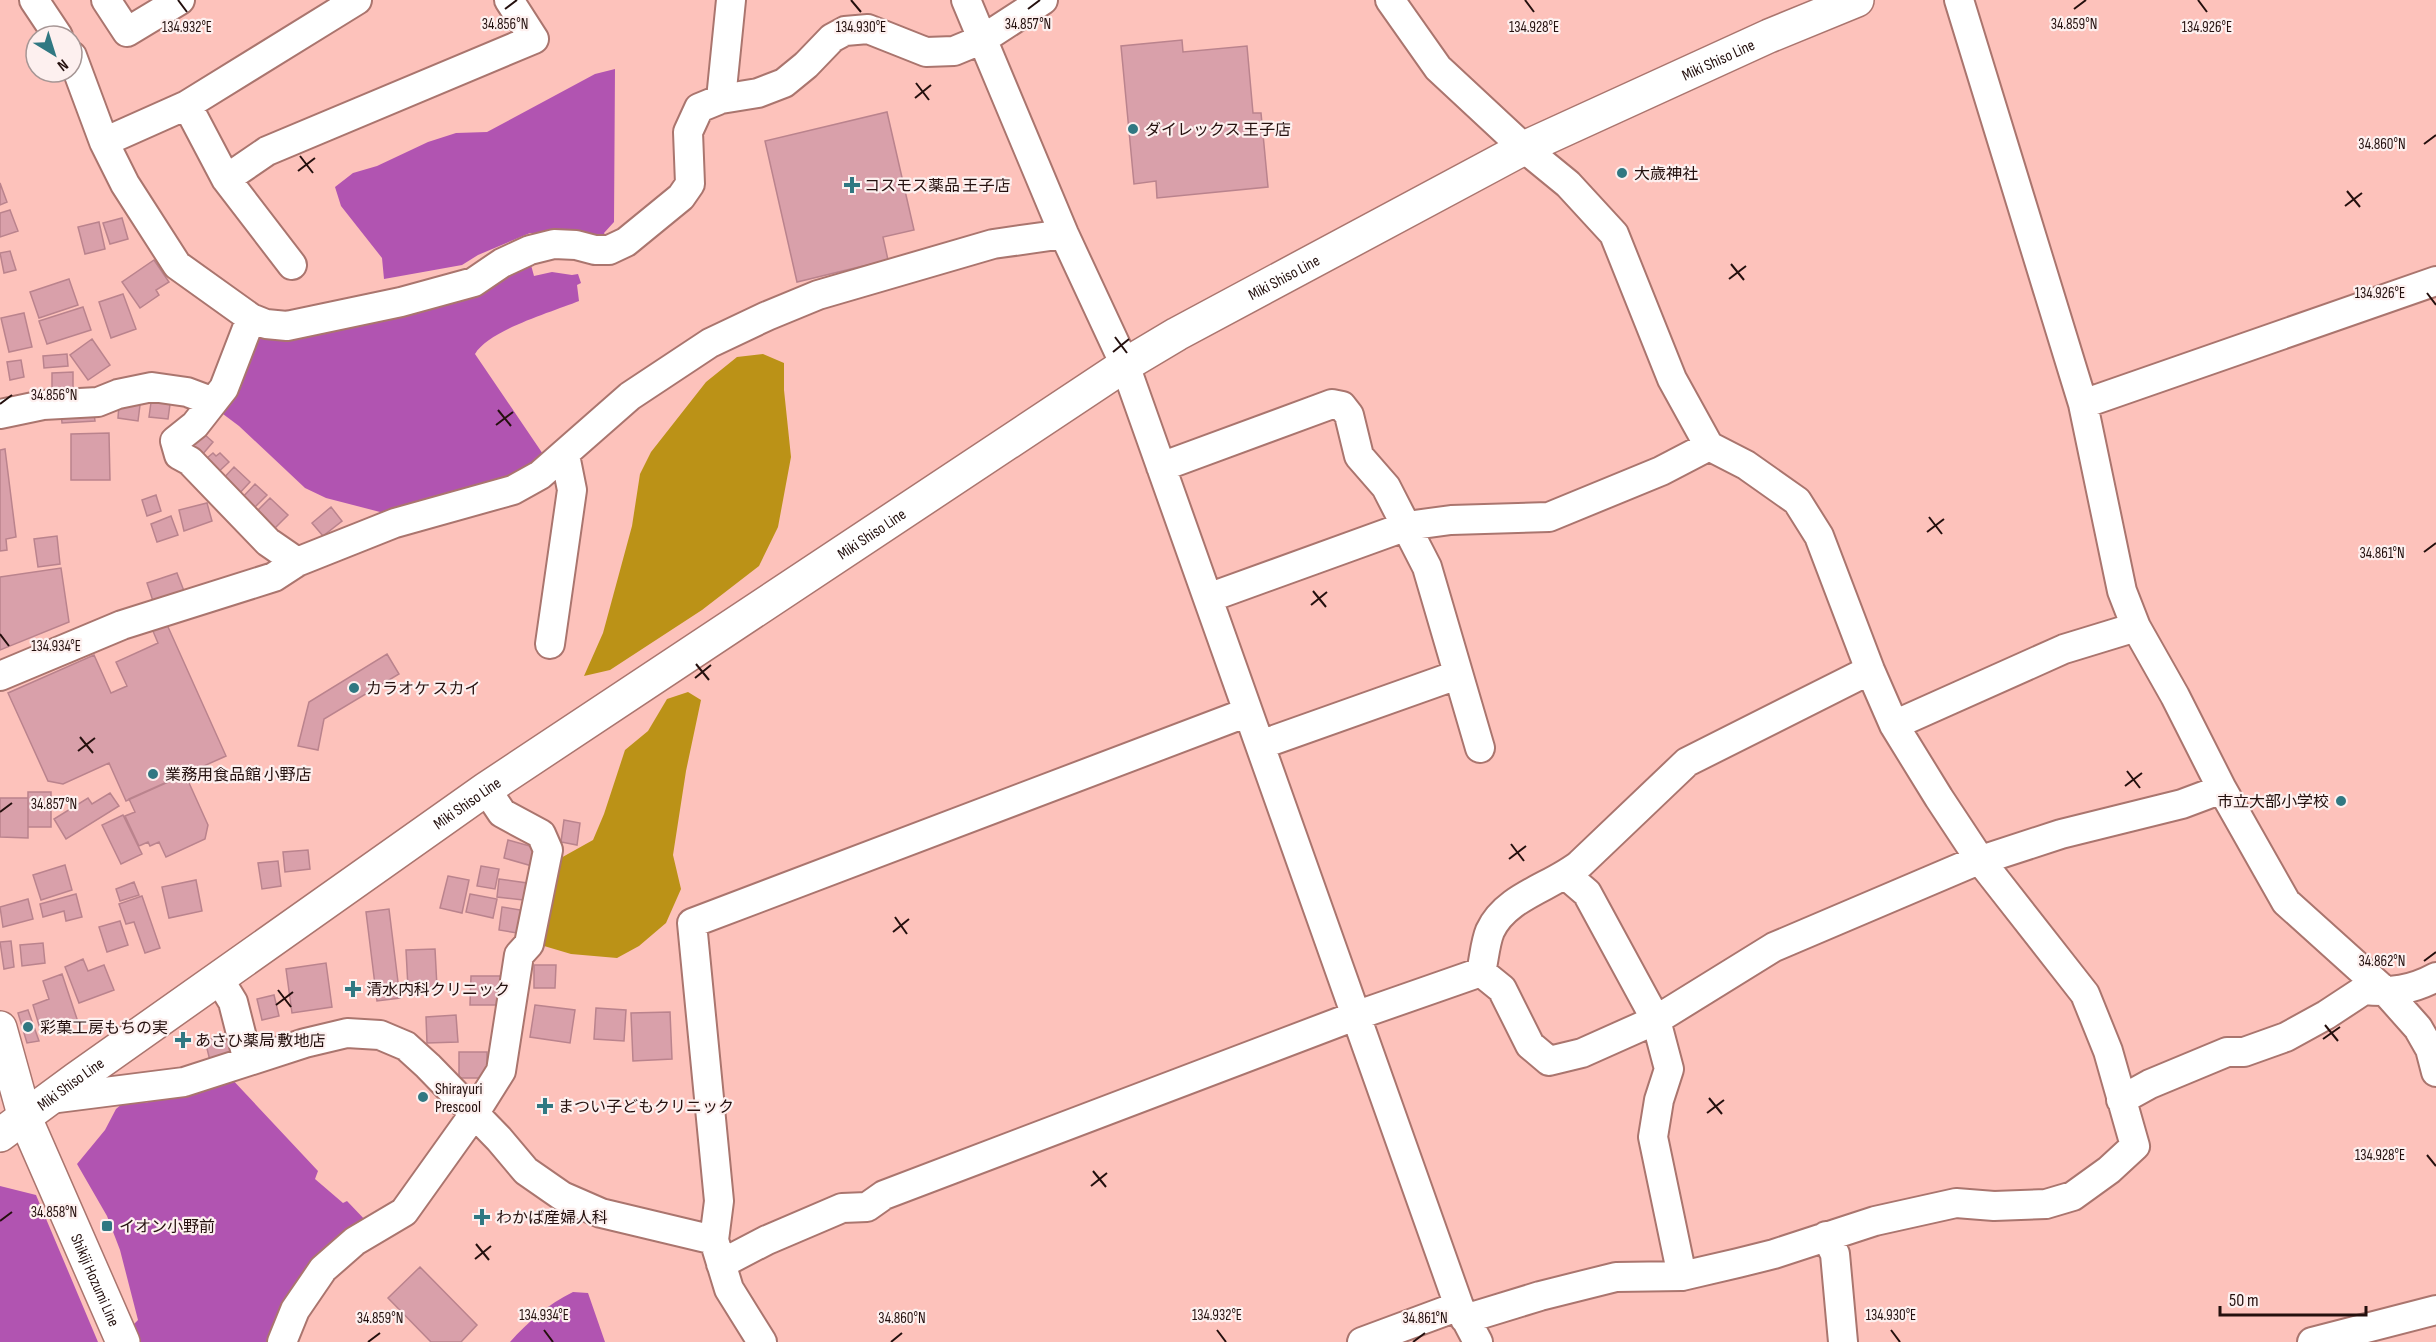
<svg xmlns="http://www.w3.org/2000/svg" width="2436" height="1342" font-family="'Sofia Sans Condensed','Noto Sans JP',sans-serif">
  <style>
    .forest { fill: #bb9217 }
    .water { fill: #b154b1 }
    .building { fill: #d9a0aa; stroke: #ba838d; stroke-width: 1.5 }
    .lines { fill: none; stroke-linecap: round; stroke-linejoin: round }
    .minor-casing { stroke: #aa756e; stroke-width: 32 }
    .major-casing { stroke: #aa756e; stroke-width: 36 }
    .minor { stroke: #fff; stroke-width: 28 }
    .major { stroke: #fff; stroke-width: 33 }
    .ticks { fill: none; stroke: #24100e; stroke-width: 2 }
    .poi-dot { fill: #307882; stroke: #fdf0ef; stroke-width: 2 }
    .labels { text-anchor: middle; stroke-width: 4.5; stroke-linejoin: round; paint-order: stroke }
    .street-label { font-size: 16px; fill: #24100e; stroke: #fdf0ef }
    .poi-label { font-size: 16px; fill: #24100e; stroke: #fdf0ef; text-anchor: start }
    .ticks-label { font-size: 15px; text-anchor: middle; fill: #24100e; stroke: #fdf0ef; stroke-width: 4.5; stroke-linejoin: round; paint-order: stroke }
  </style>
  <rect width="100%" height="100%" fill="#fdc2bb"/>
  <path class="forest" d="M763,354L784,363V390L791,457L778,527L759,566L702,610L610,670L584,676L603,633L632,526L640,474L651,452L706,382L737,357Z
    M688,692L701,700L686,771L673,855L681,889L666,923L639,946L617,958L571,954L544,946L559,859L593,840L604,814L625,750L648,731L667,699Z"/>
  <path class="water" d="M615,69L614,222L604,233L609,241L530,233L478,255L462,265L384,279L382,258L341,206L335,187L353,173L377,166L428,142L456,133L487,132L595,74Z
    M531,265L534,276L552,272L572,275L578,274L581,283L577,285L579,301C552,312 489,330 475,354L547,460L514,477L384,513L326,498L305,488L239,426L219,411L251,338Z
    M229,1076L318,1171L315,1179L343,1203L347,1201L368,1223L273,1342H140L133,1325L138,1320L120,1250L107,1216L77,1164L105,1130L116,1109L123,1103H144L191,1093Z
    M0,1186L36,1195L98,1342H0Z
    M573,1292L588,1293L605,1342H510C529,1321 547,1305 573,1292Z"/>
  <path class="building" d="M1182,40L1183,52L1247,46L1253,113H1261L1268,187L1157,198L1156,181L1134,184L1121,46Z
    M887,112L914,230L883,237L888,260L797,282L765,141Z
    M0,183L7,202L0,205Z
    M10,210L18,231L0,237V213Z
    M122,218L128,239L110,244L103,223Z
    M99,222L105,249L85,254L78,227Z
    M10,251L16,270L4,273L0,253Z
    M154,260L169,282L156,290L159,295L140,308L122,282Z
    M69,279L78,305L39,318L30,292Z
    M123,294L136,329L111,338L99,302Z
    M83,307L91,330L47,344L39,321Z
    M24,313L32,347L9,352L1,318Z
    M92,339L110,365L88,380L70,355Z
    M67,354L68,366L44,368L43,356Z
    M21,360L24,377L10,380L7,362Z
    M73,372V398H52V373Z
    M152,395L171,397L168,419L149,417Z
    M119,404L140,405L138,421L118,418Z
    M61,412L94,414L95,421L62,423Z
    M109,433L110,480H71V434Z
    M204,434L213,442L196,462L183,445Z
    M5,449L16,537L6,539L7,550L0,551V450Z
    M213,453L216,456L220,453L229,462L214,476L201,463Z
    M234,467L250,482L236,497L220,482Z
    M255,484L267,495L253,509L241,499Z
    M156,495L161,511L147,516L142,500Z
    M270,498L288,515L271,532L254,514Z
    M207,503L212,521L184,531L179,510Z
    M331,507L342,521L323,536L312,523Z
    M171,516L178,535L157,542L151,524Z
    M57,536L60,564L38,567L34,539Z
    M61,568L69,622L0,650V577Z
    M177,573L184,591L153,601L147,583Z
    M164,618L226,756L126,801L109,763L63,784L48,781L8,693L94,655L111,693L127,686L116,662L158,643L150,624Z
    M387,654L399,674L324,719L318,750L298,746L309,702Z
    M185,774L208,825L205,839L166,857L159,842L150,846L148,842L139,846L125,816L135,812L129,799Z
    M28,792H51V827H28Z
    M110,793L119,806L66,839L54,819L88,798L92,804Z
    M0,798H28V838L0,837Z
    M123,815L142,854L121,864L102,825Z
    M564,820L580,823L577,845L561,842Z
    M508,840L537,848L532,866L504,858Z
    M308,850L310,869L285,872L283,852Z
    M278,861L281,886L262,889L258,863Z
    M65,865L72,890L41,900L33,875Z
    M481,866L499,869L495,889L477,886Z
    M448,876L469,880L462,913L440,908Z
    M499,879L534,884L532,901L497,897Z
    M196,880L202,911L169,918L162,887Z
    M134,882L139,895L120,901L116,889Z
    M76,894L82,917L66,921L64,911L43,917L40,904Z
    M470,894L497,899L493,918L466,912Z
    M142,896L160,948L145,953L134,922L126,924L119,904Z
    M28,899L33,919L3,927L0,907Z
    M502,907L527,911L523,934L499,930Z
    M389,909L400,998L377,1001L366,912Z
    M120,921L128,945L107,952L99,927Z
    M11,941L14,967L4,969L0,942Z
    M43,943L45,963L22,966L20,945Z
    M435,949L437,987L408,988L406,950Z
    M83,959L88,971L104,965L114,990L79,1003L65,967Z
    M326,963L332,1007L292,1013L286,969Z
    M534,965H556L555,988H534Z
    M62,974L77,1019L41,1032L33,1005L49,999L43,981Z
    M471,976H505V1005H470Z
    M274,995L279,1016L262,1020L257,999Z
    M535,1005L575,1010L570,1043L530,1037Z
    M596,1008L626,1010L624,1041L594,1039Z
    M28,1010L39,1041L27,1043L18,1013Z
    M670,1012L672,1059L633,1061L631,1013Z
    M456,1015L458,1042L427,1043L426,1017Z
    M232,1034L237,1058L211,1065L205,1040Z
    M459,1052H487V1078H459Z
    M420,1267L477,1325L461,1342H431L388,1298Z"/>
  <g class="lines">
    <defs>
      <path id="minor" d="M34,0L58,36
        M106,0L127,32L180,0
        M966,0L1064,234L1125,365L1459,1306L1478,1342
        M1390,0L1438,68L1524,148L1568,184L1614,234L1672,379L1709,446L1746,465L1797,501L1819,536L1870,670L1894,725L1939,798L1980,860L2085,994L2108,1051L2135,1146L2109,1170L2073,1196L2046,1204L1994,1206L1956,1203L1875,1221L1774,1254L1738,1263L1682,1276L1616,1277L1540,1296L1465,1319
        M1959,0L2083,404L2122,591L2136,627L2175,696L2222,789L2286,902L2386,992L2418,1028L2430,1049L2436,1072
        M72,56L104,142L125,184L177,265L251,318L266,324L287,326L401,302L474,282L502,263L530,250L554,244L576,245L595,250H609L626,242L681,197L690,184L688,132L699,108L721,99L758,93L784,83L806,65L832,38L845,31L868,29L926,52L954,51L983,39L1043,0
        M721,99L731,0
        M187,105L226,179L292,265
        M104,142L187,105L357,0
        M226,179L267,151L534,39L509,0
        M251,318L224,388L195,425L175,441L179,455L190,461L268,542L297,562
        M2083,404L2436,281
        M0,414L43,405L98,402L118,394L152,387L187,392L211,401
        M1161,467L1332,404L1342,406L1349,415L1359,456L1386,487L1427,567L1480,748
        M1208,598L1407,526L1451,520L1549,517L1661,471L1709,446
        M550,644L572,490L565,455
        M0,676L122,625L274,577L297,562L395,523L513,490L540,475L630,396L710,343L767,316L818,295L993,244L1064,234
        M1894,725L2064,649L2136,627
        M1260,745L1457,675
        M1566,875L1587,893L1656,1020L1669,1069L1659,1100L1653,1137L1682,1276
        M1481,972L1502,989L1530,1045L1549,1061L1582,1053L1656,1020L1774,947L1969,864L2061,834L2182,804L2222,789
        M219,979L233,1002L248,1061
        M50,1099L184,1082L305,1043L347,1033L380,1035L406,1046L428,1066L499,1139L526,1171L562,1196L601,1213L714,1240
        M2121,1100L2150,1084L2227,1052H2244L2286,1037L2326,1015L2364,990C2391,993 2412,990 2436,977
        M1826,1236L1835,1254L1843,1342
        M721,1264L767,1240L842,1208L867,1207L884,1195L1355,1016L1481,972C1484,960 1485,943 1490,931C1506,896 1552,887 1580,864L1687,762L1870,670
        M282,1342L295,1310L323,1269L355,1241L404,1212L474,1114L501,1071L519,955L529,944L548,850L541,834L502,813L486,789
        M762,1342L729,1289L714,1240L719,1201L692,923L1248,712
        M1362,1342L1459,1306
        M2312,1342L2436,1310"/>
      <g id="major">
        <path id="s1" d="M0,1028L25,1118L123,1342"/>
        <path id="s2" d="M0,1135L76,1079L486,789L1125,365L1177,334L1524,148L1769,36L1857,0"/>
      </g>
    </defs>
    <use href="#minor" class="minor-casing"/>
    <use href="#major" class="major-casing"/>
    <use href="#minor" class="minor"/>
    <use href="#major" class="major"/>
  </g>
  <path class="ticks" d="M178,0L187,12M851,0L861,12M1525,0L1534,12M2198,0L2207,12M505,9L517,0M1028,9L1040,0M2074,9L2086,0M916,83L929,100M915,98L931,85M2424,144L2436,135M300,156L313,173M298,171L315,158M2347,191L2360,207M2345,206L2362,193M1731,264L1744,280M1729,279L1746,266M2427,293L2436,305M1115,337L1127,353M1113,352L1129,339M0,404L12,395M498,410L511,426M496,425L513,412M1929,517L1942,534M1927,532L1944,519M2424,552L2436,543M1313,591L1326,607M1311,605L1327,592M0,634L9,646M696,664L709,680M695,678L711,665M80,737L93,753M78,751L95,738M2127,771L2140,788M2125,786L2142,773M0,812L12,803M1511,844L1524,861M1509,859L1526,846M895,917L907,934M893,932L909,919M2424,961L2436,952M278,990L291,1007M276,1005L293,992M2325,1025L2338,1041M2323,1039L2340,1027M1709,1098L1722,1114M1707,1113L1724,1100M2427,1155L2436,1166M1093,1171L1106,1187M1091,1186L1107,1173M0,1221L12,1212M476,1244L489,1260M475,1259L491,1246M544,1330L553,1342M1217,1330L1226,1342M1891,1330L1900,1342M368,1342L380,1333M891,1342L902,1333M1413,1342L1425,1333"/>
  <g class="poi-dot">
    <circle cx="1133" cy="129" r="6"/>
    <circle cx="1622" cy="173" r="6"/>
    <path d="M849 176h6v6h6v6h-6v6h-6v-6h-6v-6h6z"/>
    <circle cx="354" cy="688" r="6"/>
    <circle cx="153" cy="774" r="6"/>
    <circle cx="2341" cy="801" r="6"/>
    <path d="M350 980h6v6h6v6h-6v6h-6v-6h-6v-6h6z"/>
    <circle cx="28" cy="1027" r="6"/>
    <path d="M180 1031h6v6h6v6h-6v6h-6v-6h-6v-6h6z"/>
    <circle cx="423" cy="1097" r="6"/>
    <path d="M542 1097h6v6h6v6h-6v6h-6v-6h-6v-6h6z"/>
    <path d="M479 1208h6v6h6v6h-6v6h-6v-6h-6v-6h6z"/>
    <rect x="101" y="1220" width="12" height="12" rx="3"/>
  </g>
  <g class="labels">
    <g class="street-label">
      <text dy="6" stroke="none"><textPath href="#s2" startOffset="2031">Miki Shiso Line</textPath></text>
      <text dy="6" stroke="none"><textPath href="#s2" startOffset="1545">Miki Shiso Line</textPath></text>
      <text dy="6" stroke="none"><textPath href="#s2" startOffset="1059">Miki Shiso Line</textPath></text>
      <text dy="6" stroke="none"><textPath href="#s2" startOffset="573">Miki Shiso Line</textPath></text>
      <text dy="6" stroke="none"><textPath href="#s2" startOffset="87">Miki Shiso Line</textPath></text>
      <text dy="6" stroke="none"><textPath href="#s1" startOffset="270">Shikiji Hozumi Line</textPath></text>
    </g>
    <g class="poi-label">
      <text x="1145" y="135">ダイレックス 王子店</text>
      <text x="1634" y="179">大歳神社</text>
      <text x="864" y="191">コスモス薬品 王子店</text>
      <text x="366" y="694">カラオケ スカイ</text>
      <text x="165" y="780">業務用食品館 小野店</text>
      <text x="2329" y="807" text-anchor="end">市立大部小学校</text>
      <text x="366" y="995">清水内科クリニック</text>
      <text x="40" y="1033">彩菓工房もちの実</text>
      <text x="195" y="1046">あさひ薬局 敷地店</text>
      <text x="435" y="1094">Shirayuri<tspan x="435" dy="18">Prescool</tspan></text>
      <text x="558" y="1112">まつい子どもクリニック</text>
      <text x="496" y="1223">わかば産婦人科</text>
      <text x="119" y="1232">イオン小野前</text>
    </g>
  </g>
  <g class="ticks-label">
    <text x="505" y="29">34.856°N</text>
    <text x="1028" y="29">34.857°N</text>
    <text x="2074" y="29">34.859°N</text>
    <text x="187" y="32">134.932°E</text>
    <text x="861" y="32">134.930°E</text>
    <text x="1534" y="32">134.928°E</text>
    <text x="2207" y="32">134.926°E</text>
    <text x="2382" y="149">34.860°N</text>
    <text x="2380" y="298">134.926°E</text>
    <text x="54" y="400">34.856°N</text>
    <text x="2382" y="558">34.861°N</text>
    <text x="56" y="651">134.934°E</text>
    <text x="54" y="809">34.857°N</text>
    <text x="2382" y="966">34.862°N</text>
    <text x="2380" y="1160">134.928°E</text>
    <text x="54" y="1217">34.858°N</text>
    <text x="544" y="1320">134.934°E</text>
    <text x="1217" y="1320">134.932°E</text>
    <text x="1891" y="1320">134.930°E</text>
    <text x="380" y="1323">34.859°N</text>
    <text x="902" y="1323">34.860°N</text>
    <text x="1425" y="1323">34.861°N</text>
  </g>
  <g transform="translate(54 54) rotate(142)"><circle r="28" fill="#fdf0ef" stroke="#a69695" stroke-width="1.5"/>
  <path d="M0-4.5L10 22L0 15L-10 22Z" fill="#307882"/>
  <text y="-9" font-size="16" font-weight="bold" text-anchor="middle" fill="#24100e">N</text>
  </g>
  <path d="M2220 1306v9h146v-9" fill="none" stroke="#24100e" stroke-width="3"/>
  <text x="2229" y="1306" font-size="18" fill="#24100e" stroke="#fdf0ef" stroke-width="4.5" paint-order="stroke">50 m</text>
</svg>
